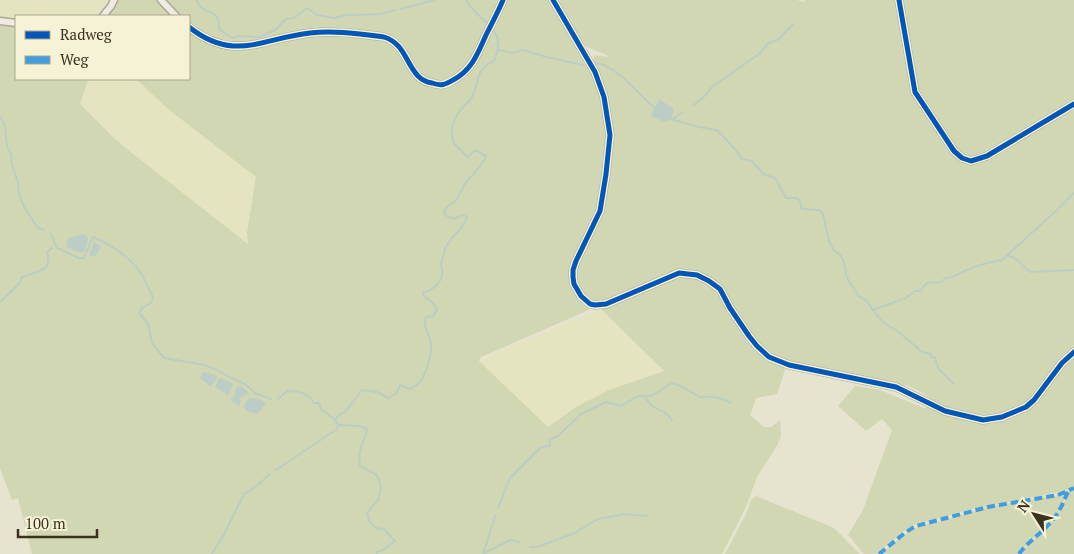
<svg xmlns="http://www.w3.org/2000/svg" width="1074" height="554" font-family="'PT Serif',serif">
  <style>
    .farmland { fill: #e5e4c0 }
    .green { fill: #d1d7b2 }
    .water { fill: #bbcdc4 }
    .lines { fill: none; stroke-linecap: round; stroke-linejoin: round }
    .stream { stroke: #bbcdc4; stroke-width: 2 }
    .minor-casing { stroke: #aca798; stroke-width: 9 }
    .minor { stroke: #eeece1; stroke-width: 6 }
    .quiet { stroke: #3f9de0; stroke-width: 4; stroke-dasharray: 8 4; stroke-linecap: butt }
    .cycleway-casing { stroke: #f6f2d6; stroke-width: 8 }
    .cycleway { stroke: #0057b8; stroke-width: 5 }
  </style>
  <rect width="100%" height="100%" fill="#e6e3cf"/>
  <path class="farmland" d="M0,0H114L103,16H16V23L0,21Z
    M88,79H136L168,109L256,177L247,233L248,245L197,203L178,190L115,139L80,103Z
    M601,309L664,371L609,390L576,407L548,428L480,362L491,355Z"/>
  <path class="green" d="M114,0H551L595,79L601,94L606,124V151L600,200L571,272L589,310L481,357L479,361L548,427L576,407L609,390L664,371L601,309L647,288L678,276L698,278L711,285L715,290L740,330L755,349L782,364L785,370L777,394L756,398L750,415L764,427H771L780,420L781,435L778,444L757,477L745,509L722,554H32L18,498L12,500L0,468V21L16,23V79H88L80,104L115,139L132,153L248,244L247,233L256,177L168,109L136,79H189V16H103Z
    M555,0H797L804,2L805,0H897L912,83L921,97L916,85L900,0H1074V349L1029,402L1003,414L985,417L971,415L941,405L917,390L906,385L903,388L782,360L771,355L761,348L714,282L700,273L678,271L669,273L602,302H595L588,299L577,285L576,279V268L598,218L610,129L593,63L594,55L608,57L607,55L589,48L578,39Z
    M1074,356V486L1069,489L1059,492L968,510L917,524L908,528L876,554H864L848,535L863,510L892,430L882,419L866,431L838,406L855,386L880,390L924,408L930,406L944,413L969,420L989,424L1013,417L1026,410L1036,401L1064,364Z
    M1074,489V554H1021L1028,545L1052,522L1054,519L1028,543L1019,554H881L904,535L920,526L942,521L988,507L1058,495L1068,492L1058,513L1068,495Z
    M756,496L834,528L860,554H725L747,512L751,500Z"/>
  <path class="water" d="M659,99L674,109L671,119L665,122L651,116Z
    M84,234L87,236L88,240L85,251L82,253L66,247L68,238Z
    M94,242L101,246L95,257L89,255Z
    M203,372L216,375L217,378L212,385L210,386L200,378Z
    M219,378L229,381L233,385L228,395L215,387Z
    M238,386L243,387L249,393L239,398L241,401L239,406L232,402L231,399L235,395V390Z
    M249,398L259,399L266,403L258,414L248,412L243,407Z"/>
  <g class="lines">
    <path class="stream" d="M197,0C200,16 221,6 219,29L232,38L239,36L260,37L275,30L286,19L294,18L307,8L317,15L334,18L348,15L381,14L395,10
      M401,9L434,0
      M499,50L512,53L523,50L547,57L583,65
      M595,63C617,65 639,95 656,109
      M694,105L707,94L712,87L759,54L769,43L779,39L793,24
      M0,116L5,126L7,146L11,154L12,164L18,183L19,194L25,209L38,228L44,230
      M670,119L699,127L717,130L736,150L742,159L752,161L763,174L775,178L786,198H796L800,201L802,209L819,210L823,214L829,241L833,249L841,256L844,262L846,274L849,282L854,288L858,296L866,300L873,310L906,298L915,291H920L927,283L942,282L945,278C953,279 959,273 967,270C978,265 990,262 1002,260L1058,209L1074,193
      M673,119L683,112
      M51,234L57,248L79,258H84L93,237C108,243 128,256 138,269C144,277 148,288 153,297L152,302L142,308L139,313L148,324L152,343L164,358L205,365L219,371L229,377L245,384L255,393L271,399
      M1007,255L1018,260L1024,267L1031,272L1074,270
      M0,302L20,283L22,277C35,272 54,272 47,252L52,248
      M873,310L883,322L900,333L922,352L931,354V357L935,358L938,368L954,384
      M645,396C650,406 653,407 662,411C666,412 669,417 672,420
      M278,399L287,391C300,392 306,391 314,403H319L321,409L335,420
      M276,470L337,429L338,425
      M498,508L510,478L541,447L550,446V439L558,436L581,414L606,402L621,406L638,396H651L672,383L680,386L700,397H713L723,399L731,403
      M530,547H537L558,539L573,534L598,519L625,514L648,516
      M485,553L510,540L519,542
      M212,554L224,534L244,494L257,486L270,474
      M377,554V552L383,550L395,541L384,529L376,528L369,521L367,513L378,500L381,487L377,475L360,466C357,449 364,444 367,429L359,426L338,425L335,420L339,415L346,411L362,390L377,392L389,398L397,393L400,385L410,389C414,387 418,385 420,382C426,374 432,354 431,344C430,334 422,327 426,317L433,316L437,310L434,304L424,296L423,292C431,291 441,284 442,275C443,272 441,267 441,264C442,262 445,250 445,249C450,236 464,230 467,217L462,215L454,219L445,215L444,211C447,206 452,204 456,200C460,195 462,188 466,182C473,174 483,166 486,156L475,150L468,157L466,156L459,148L454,144C453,139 451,134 452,129C453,122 458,113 462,108C465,105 468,102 471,99C480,84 474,69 494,61C509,26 479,24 466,0
      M483,554L495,516"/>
    <defs>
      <path id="minor" d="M161,0L176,16
        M553,0L595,72L604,97L610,135L606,174L600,211L576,261L573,270V277L574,284L581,296L590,304L595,305L606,304L679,273L697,275L709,281L720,289L730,308L749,336L757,346L769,357L789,365L896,387L945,411L983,420L1002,417L1026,407L1034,400L1062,363L1074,352
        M899,0L915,92L954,151L962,158L971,161L987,156L1074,104
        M103,16L111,6L114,0
        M0,21L16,23
        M189,27C234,63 263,38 310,33C334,30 360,34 384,37C405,44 405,62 418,76C422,80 426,82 432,83C441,86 445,85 453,80C472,70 478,53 486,35C492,23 498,12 503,0"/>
    </defs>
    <use href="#minor" class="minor-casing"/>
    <use href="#minor" class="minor"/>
    <path class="quiet" d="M879,554L906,532L916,526L988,507L1058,495L1074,488
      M1019,554C1029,540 1045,531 1055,517C1061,509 1064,500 1068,492"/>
    <defs>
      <path id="cycleway" d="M553,0L595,72L604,97L610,135L606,174L600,211L576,261L573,270V277L574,284L581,296L590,304L595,305L606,304L679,273L697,275L709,281L720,289L730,308L749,336L757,346L769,357L789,365L896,387L945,411L983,420L1002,417L1026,407L1034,400L1062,363L1074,352
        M899,0L915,92L954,151L962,158L971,161L987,156L1074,104
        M189,27C234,63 263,38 310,33C334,30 360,34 384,37C405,44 405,62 418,76C422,80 426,82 432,83C441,86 445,85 453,80C472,70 478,53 486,35C492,23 498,12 503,0"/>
    </defs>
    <use href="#cycleway" class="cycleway-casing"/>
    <use href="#cycleway" class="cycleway"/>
  </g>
  <rect x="15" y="15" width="175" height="65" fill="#f6f2d6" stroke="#aba58d"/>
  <rect x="25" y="31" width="25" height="8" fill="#0057b8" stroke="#aba58d"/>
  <text x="60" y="40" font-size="15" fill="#3b311f">Radweg</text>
  <rect x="25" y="56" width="25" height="8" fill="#3f9de0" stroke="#aba58d"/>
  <text x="60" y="65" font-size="15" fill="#3b311f">Weg</text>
  <g transform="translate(1034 514) rotate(306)" stroke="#f6f2d6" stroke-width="4" paint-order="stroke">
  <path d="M0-4L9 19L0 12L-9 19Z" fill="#3b311f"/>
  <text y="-8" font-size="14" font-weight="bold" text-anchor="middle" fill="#3b311f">N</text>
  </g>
  <path d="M18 529v8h79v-8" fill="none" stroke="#3b311f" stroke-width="2.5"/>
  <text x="25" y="529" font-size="15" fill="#3b311f" stroke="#f6f2d6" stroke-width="4" paint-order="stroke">100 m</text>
</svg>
